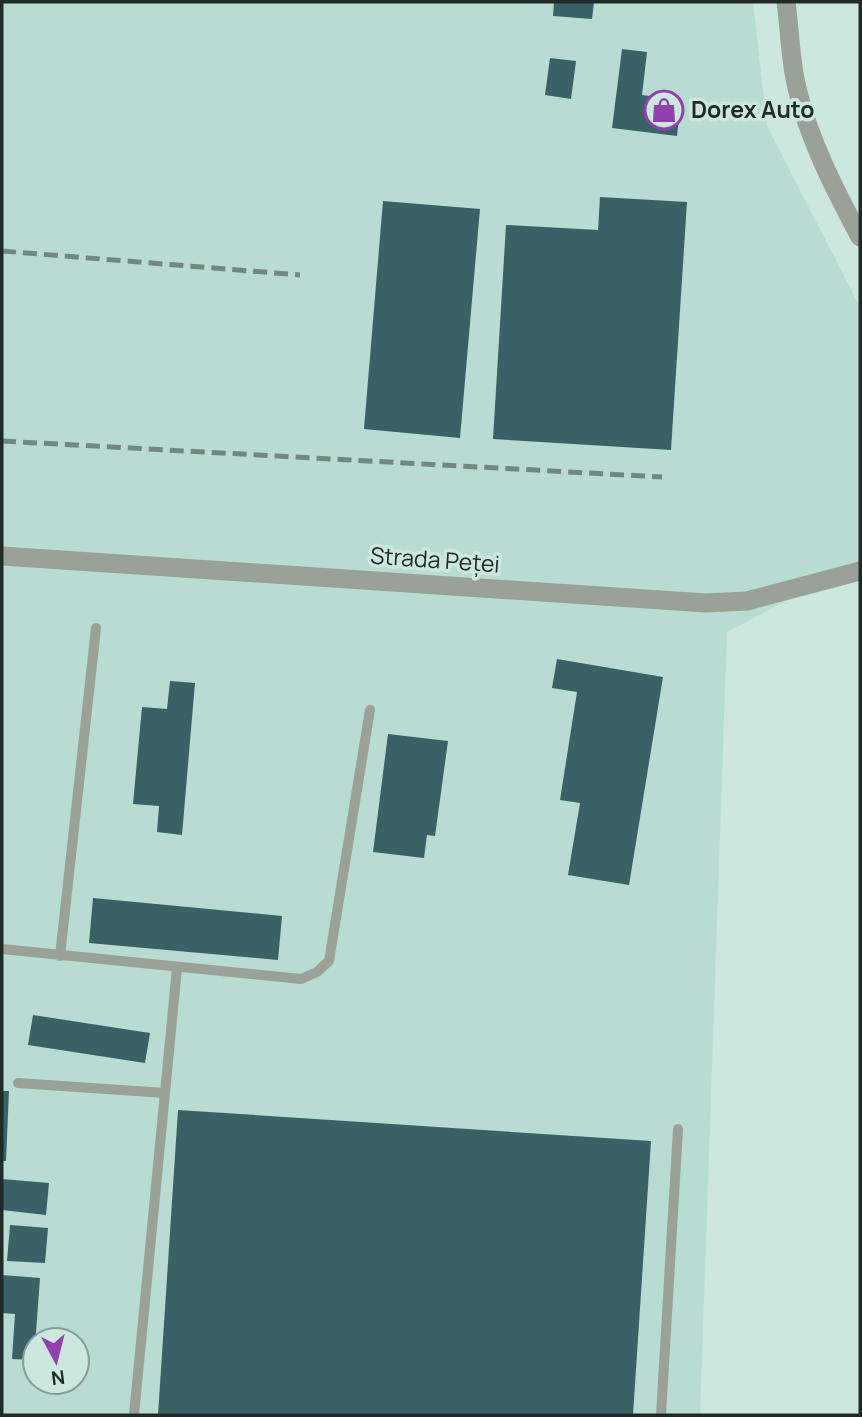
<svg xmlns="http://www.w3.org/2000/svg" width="862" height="1417" font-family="Manrope,sans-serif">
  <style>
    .built { fill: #b8dcd1; fill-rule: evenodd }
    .building { fill: #3a6165 }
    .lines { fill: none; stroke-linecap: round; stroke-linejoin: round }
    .service { stroke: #99a199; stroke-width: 10 }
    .tertiary { stroke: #99a199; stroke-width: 19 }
    .rail { stroke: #738781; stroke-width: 5; stroke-dasharray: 14 7; stroke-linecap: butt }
    .labels { text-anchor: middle; stroke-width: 7; stroke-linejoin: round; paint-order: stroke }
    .poi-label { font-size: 23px; font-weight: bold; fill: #202b28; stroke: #cbe7de; text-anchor: start }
    .street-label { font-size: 23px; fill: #202b28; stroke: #cbe7de }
  </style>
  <rect width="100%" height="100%" fill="#cbe7de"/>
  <path class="built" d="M2,2H753L767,126L860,307V562L727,632L700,1415H2ZM35,1340H77V1382H35Z"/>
  <path class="building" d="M554,2H594L592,19L553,16Z
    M622,49L647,52L642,95L681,100L677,136L612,128Z
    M550,58L576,61L571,99L545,95Z
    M600,197L687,202L671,450L493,439L506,225L598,230Z
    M383,201L480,209L460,438L364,429Z
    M557,659L663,677L629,885L568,875L580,803L560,800L577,692L552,688Z
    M170,681L195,683L182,835L157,832L159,806L133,804L142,707L167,709Z
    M388,734L448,741L435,836L427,835L424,858L373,852Z
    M93,898L282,916L278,960L89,943Z
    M33,1015L150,1033L145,1063L28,1045Z
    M2,1091H9L6,1161H2Z
    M178,1110L651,1141L633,1415H158Z
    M2,1179L49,1183L46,1215L2,1210Z
    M10,1225L48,1228L45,1263L7,1261Z
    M2,1275L40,1278L34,1360L12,1359L15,1314L2,1313Z"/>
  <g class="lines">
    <path class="service" d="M2,949L301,979L317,972L329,961L370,710
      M60,956L96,628
      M18,1083L165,1093
      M134,1415L177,968
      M661,1415L678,1129"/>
    <path class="tertiary" d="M786,2C790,30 790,60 797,88C809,140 835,190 860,237
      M2,556L706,603L747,601L860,571"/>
    <path class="rail" d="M2,251L300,275
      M2,441L662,477"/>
  </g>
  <defs>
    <symbol id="shop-ring" viewBox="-11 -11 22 22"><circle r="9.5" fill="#cbe7de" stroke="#9140af" stroke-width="1.5"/><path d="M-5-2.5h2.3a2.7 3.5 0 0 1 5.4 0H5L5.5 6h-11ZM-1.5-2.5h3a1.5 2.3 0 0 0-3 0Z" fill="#9140af"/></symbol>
  </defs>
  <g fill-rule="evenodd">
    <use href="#shop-ring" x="642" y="88" width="44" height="44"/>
  </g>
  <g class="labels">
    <g class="poi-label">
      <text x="691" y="118">Dorex Auto</text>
    </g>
    <g class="street-label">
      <text transform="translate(435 560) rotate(4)" y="8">Strada Peței</text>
    </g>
  </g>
  <rect width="862" height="1417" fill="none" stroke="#202b28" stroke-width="7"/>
  <g transform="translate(56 1361) rotate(173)"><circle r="33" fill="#cbe7de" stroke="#879c95" stroke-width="2"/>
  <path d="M0-5L12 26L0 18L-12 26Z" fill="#9140af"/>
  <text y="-10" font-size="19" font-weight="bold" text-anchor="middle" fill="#202b28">N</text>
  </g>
</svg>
